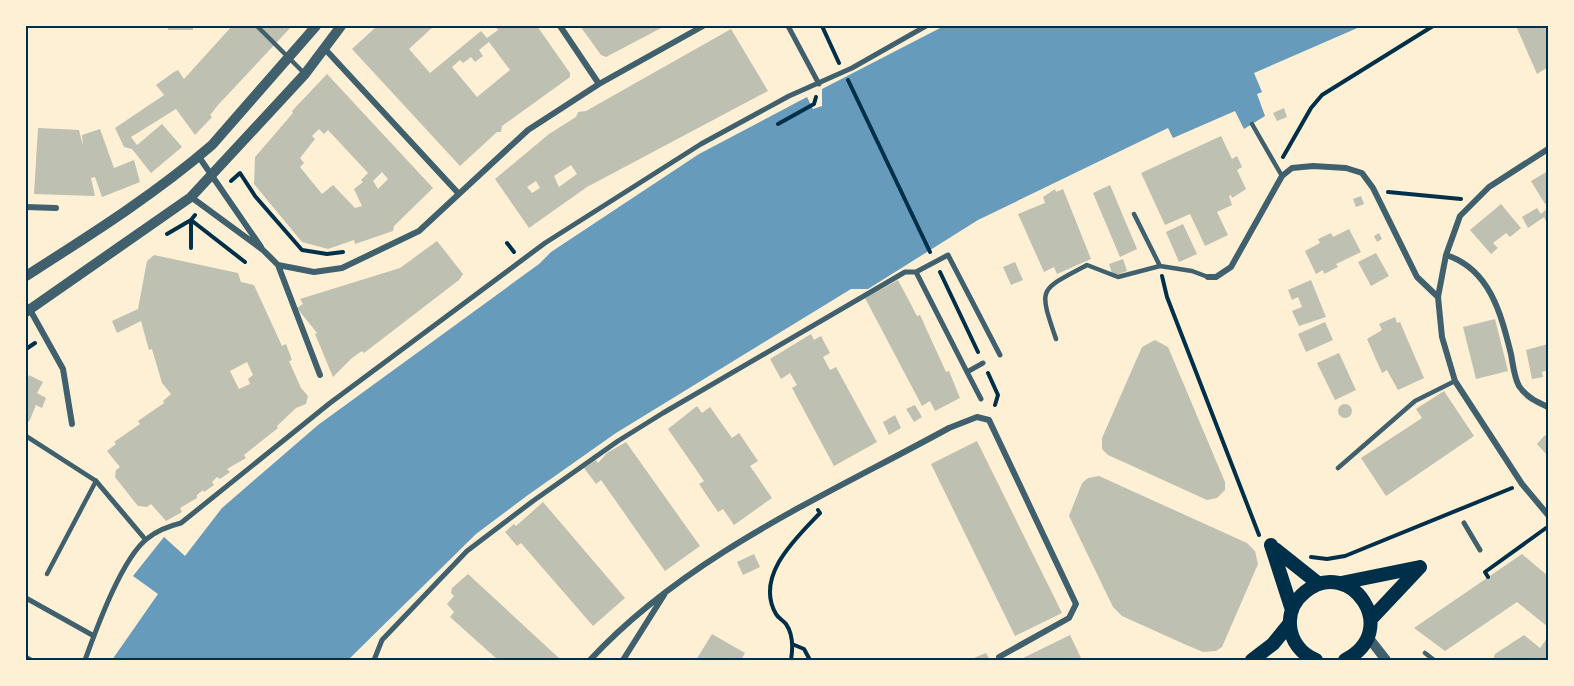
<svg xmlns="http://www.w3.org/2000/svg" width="1574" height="686" font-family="Arial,sans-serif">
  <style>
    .water { fill: #669bbc }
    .building { fill: #bec0b2; fill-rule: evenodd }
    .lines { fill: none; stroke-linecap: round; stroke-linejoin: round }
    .path { stroke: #003049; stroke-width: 4 }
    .service { stroke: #3f606c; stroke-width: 4.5 }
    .pedestrian { stroke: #3f606c; stroke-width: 5 }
    .minor { stroke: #3f606c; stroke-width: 6 }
    .tertiary { stroke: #3f606c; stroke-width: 10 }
    .primary { stroke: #003049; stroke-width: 14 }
    .neatline { fill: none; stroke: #003049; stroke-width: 2 }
  </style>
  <rect width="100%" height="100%" fill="#fdf0d5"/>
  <path class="water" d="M944,26H1362L1254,73L1262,92L1257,94L1265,116L1244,129L1235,111L1173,138L1168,128L978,220L868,289H851L616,433L528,495L476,534L348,660H112L158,594L133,576L164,537L185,556L222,508L318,425L539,264L551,252L699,154L807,97L813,109L822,106V89Z"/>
  <path class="building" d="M168,26H193V30H168Z
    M232,26H292L219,104L210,115L212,117L195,135L176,109L131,137L137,145L162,124L182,147L151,173L132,149L124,147L115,128L164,95L156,85L174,72L178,70L184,79Z
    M377,26H434L409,49L430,73L481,31L487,38L498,30L495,26H537L570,73V77L502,126L501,132H497L460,166L352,49ZM489,42L510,70L477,97L452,67L460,60L463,63L471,57L475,62L483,56L479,50Z
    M580,26H665L606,57L601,55Z
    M1516,26H1544L1548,33V67L1537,74Z
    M731,29L768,91L587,187L529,228L495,179L549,134L576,117L578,112L586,111ZM571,165L577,174L559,187L554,176ZM536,181L540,188L532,193L527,187Z
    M327,74L433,188L394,226L393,231L355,244L354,240L328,249L302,242L254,184L255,157L293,113L292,111ZM319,129L324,134L328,130L368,173L361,180L363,182L354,189L362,206L355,208L333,185L322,194L300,167L304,163L300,158L315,139L312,136ZM382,172L388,179L378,189L373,181Z
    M1284,108L1287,117L1277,121L1273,113Z
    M38,128L79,130L83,146L82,135L100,129L114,168L134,160L140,182L102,197L95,177L91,178L95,196L34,194Z
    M1221,136L1232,159L1237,156L1242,167L1237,170L1246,189L1232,198L1231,195L1229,196L1232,205L1217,212L1228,235L1205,246L1190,214L1165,225L1141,173Z
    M1548,171V202L1545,204L1531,181Z
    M1110,185L1137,249L1120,257L1093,193Z
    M1055,189L1056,192L1063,189L1091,259L1057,274L1054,267L1044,272L1018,214L1045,203L1043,197Z
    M1361,196L1364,204L1356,207L1353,199Z
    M1501,204L1521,228L1510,237L1506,233L1493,243L1498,248L1491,254L1470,230Z
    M1537,208L1541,214L1548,208V219L1546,221L1544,217L1528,228L1522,217Z
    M1183,224L1197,254L1179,262L1166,232Z
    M1349,229L1361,252L1336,264L1338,267L1324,274L1323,270L1316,274L1305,251L1320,243L1318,239L1331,233L1333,237Z
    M1379,233L1382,239L1377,242L1374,236Z
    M437,241L463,274L459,280L364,353L362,351L352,358L333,377L315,334L317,333L297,308L303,304L300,299L400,268Z
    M1376,253L1389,276L1371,286L1358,262Z
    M154,255L238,273L241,282L254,285L282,346L286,344L292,360L289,361L301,388L308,396L306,404L296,408L277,426L278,428L244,455L246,458L227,469L230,472L220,479L217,477L212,482L214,485L204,492L203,490L197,495V498L180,508L182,512L166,521L151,504L147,507L138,506L126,491L115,477L116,470L120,467L107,451L116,444L114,442L140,424L138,421L164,403L163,401L171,394L162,383L152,349L149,350L141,321L117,333L112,321L138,309L147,261ZM247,362L253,375L248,379L250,384L239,389L230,371Z
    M1123,259L1127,271L1113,276L1109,264Z
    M1015,262L1023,280L1011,285L1003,267Z
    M898,280L917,316L920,315L946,372L949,371L960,398L935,411L930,401L922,406L865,298Z
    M1311,280L1326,317L1299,326L1292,311L1302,307L1298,297L1292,300L1288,290Z
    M1395,317L1397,323L1400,322L1424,378L1398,390L1387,370L1382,373L1367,339L1382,330L1379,324Z
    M1495,319L1508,371L1476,379L1463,327Z
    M1325,322L1333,340L1306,352L1298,334Z
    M811,334L814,340L821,336L830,353L823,357L830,370L836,367L877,442L834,466L792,388L797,385L790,373L781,379L770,359Z
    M1155,340L1168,347L1225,482V490L1217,498L1207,500L1108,455L1102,449V438L1142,347Z
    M1548,344V370L1542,372L1543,377L1532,379L1526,350Z
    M1339,353L1356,390L1335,400L1317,363Z
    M29,375L43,382L37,393L46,398L42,408L36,405L29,422L26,420V383Z
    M1444,391L1474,436L1386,496L1361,458L1422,418L1416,409Z
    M1338 411a7 7 0 1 1 14 0a7 7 0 1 1-14 0Z
    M915,405L922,417L914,422L906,409Z
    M697,406L702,413L710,407L732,438L739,433L758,461L750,466L772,498L734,525L723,509L718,512L699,484L704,481L668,429Z
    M895,415L901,428L889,435L883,422Z
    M1545,435L1548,438V456L1537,444Z
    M977,441L1062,613L1015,636L931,464Z
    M626,442L700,546L665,571L601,480L596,484L584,468L596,460L598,463L607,453Z
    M1099,476L1247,543L1255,551L1258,564L1222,647L1216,651L1203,652L1184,644L1122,616L1113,607L1069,516L1082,483L1088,478Z
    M543,502L625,598L593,626L521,543L517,546L505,532L514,524L516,526Z
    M754,554L760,567L743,575L737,562Z
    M1522,554L1548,576V627L1517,602L1445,651L1414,628Z
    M468,574L560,659L559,660H498L450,617L454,612L447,604L454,596L451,593L452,588Z
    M712,634L745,653L741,660H696Z
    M1070,635L1082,660H1019Z
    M1524,635L1540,648L1548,637V660H1493L1495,654Z
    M986,653L990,660H969Z"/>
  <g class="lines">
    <path class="path" d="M822,26L839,63
      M848,80L930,252
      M778,124L814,104L816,97
      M1283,157L1311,108L1322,95L1433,26
      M231,181L240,173L255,196L302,250L327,254L343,252
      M1388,192L1461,199
      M195,215L191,220L245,262
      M167,234L191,220V248
      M507,243L514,252
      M940,272L978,352
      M1162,276L1167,297L1259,535
      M26,349L35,343
      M988,373L998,395L995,405
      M1311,557L1327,559L1345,556L1512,488
      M1488,577L1485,572L1546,528
      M792,644L804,649L810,660
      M791,660C793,648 793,634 786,624C783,620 778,618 776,614C754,576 797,537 820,513L818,510"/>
    <path class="service" d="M257,26L305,74
      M1252,124L1282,176
      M1134,214L1160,266
      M1056,339C1038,286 1039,291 1087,265L1118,277L1160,266L1192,271L1208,277
      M26,436L96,481L47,574
      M1338,468L1415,401L1455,381
      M1425,653L1434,660
      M26,657L31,660"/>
    <path class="pedestrian" d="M788,26L819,84
      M916,272L948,255L1000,355
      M967,372L981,399
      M96,481L145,539
      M1464,523L1480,550
      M26,598L94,636
      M85,660C96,630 122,557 148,538C158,530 169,526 181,523L330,403L545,243L701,144L789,96L852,68L926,26
      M374,660L382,640L467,551L533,501L618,441L663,413L905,272H916L967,372L983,363"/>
    <path class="minor" d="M560,26L599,84
      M325,49L459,194
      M1548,149L1489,187L1460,216L1446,255L1438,297L1442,337L1455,381L1522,484L1548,515
      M199,157L261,247
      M191,197L263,250L278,265L320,375
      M26,207L56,208
      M1446,255C1490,269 1501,314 1511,354C1513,364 1514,377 1519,386C1526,397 1537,402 1548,407
      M278,265L314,272L342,268L419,231L528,130L599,84L703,26
      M1208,277H1216L1231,267L1282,176L1292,168L1313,166L1346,168L1362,173L1373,188L1417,277L1438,297
      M26,306L29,308L63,369L72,424
      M590,660C687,555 825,496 949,428L977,417L989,420L1076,604L1069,618L999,657
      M623,660L664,595"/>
    <path class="tertiary" d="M26,276C90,235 154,195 212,145L316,26
      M26,312L191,197L305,74L341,26
      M1368,637L1386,660"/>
    <path class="primary" d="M1271,545L1292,610
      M1275,549L1319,584
      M1341,583L1420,567
      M1371,619L1420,567
      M1252,660L1273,644L1290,623
      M1316,660C1301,654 1291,641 1290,625C1289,612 1295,600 1305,592C1350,555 1403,631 1345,660"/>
  </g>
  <rect width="1574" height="686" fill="none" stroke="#fdf0d5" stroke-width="54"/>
  <rect x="27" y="27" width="1520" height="632" class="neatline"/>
</svg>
